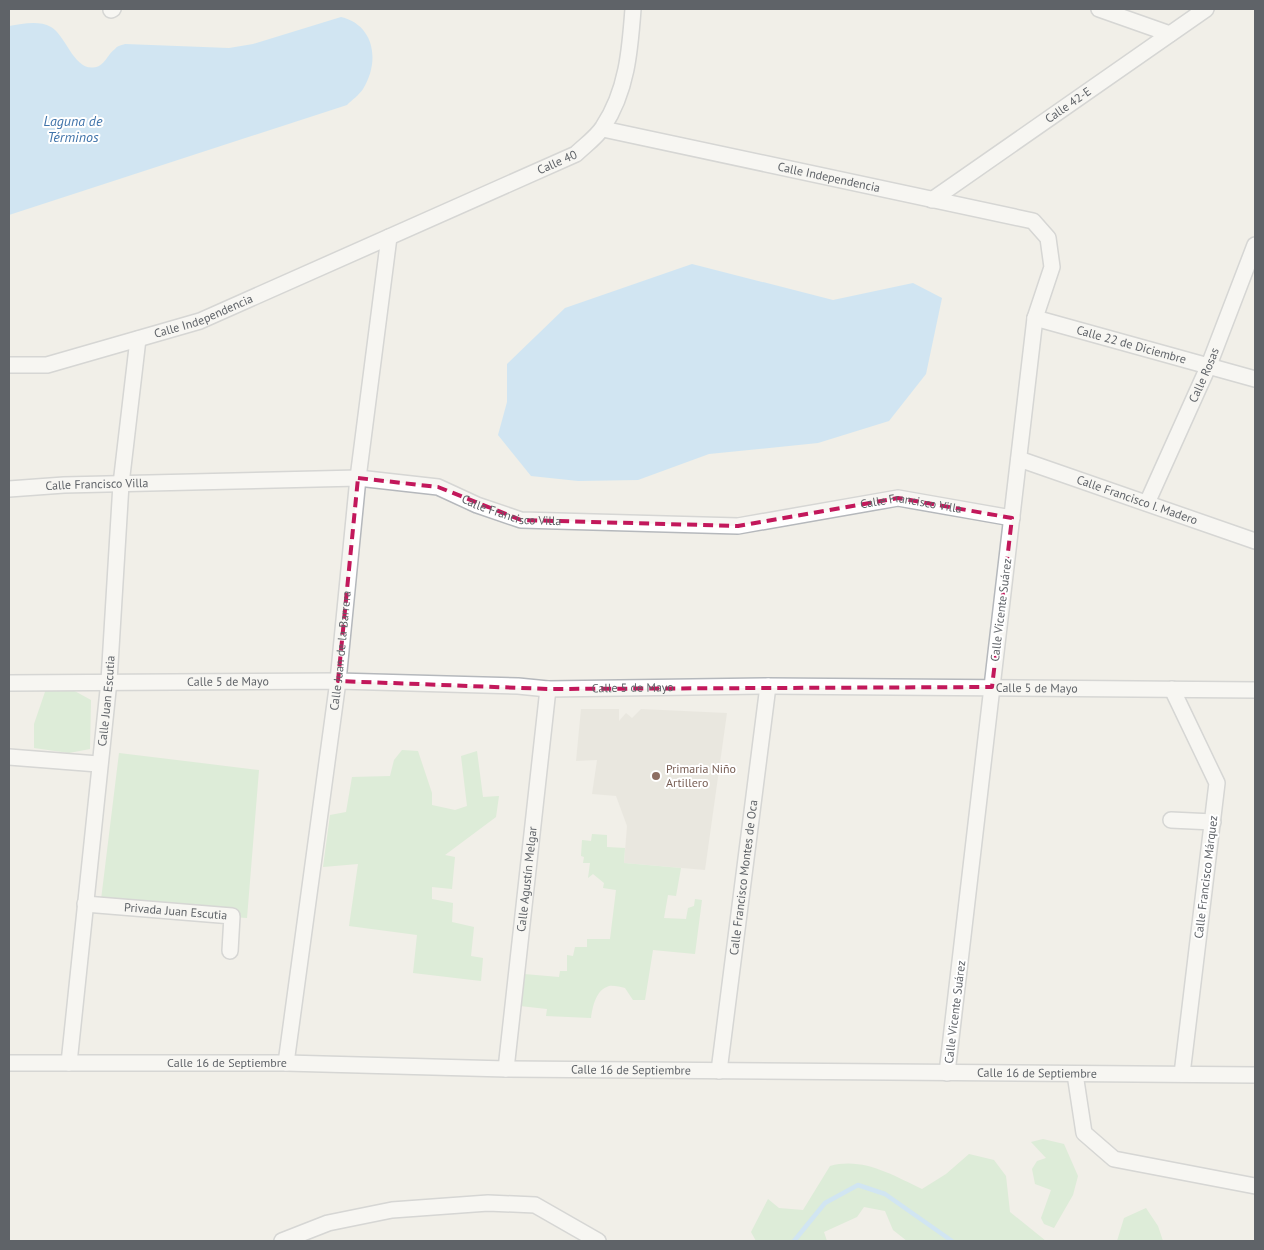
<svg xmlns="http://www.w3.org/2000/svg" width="1264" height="1250" font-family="'PT Sans',sans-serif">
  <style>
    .education { fill: #e1ded6 }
    .green { fill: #c5e8c5 }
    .water { fill: #aadaff }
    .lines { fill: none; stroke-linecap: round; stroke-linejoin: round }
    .stream { stroke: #aadaff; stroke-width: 4.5 }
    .minor-casing { stroke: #b5b8bc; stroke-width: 18 }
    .minor { stroke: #fff; stroke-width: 15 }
    .marked { fill: none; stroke: #c2185b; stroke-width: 4; stroke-dasharray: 10 6; stroke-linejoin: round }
    .education-dot { fill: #8d6e63; stroke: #fff; stroke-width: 2 }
    .labels { text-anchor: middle; stroke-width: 4; stroke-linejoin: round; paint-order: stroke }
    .street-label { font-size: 12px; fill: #5f6368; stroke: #fff }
    .education-label { font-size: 12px; fill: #785e54; stroke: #fff; text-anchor: start }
    .water-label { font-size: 14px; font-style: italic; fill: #4174aa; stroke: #fff }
  </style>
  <rect width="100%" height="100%" fill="#f1efe8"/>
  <path class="education" d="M581,709H619V721L626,713L632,718L641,709L727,713L705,870L624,863L627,826L616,796L592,794L597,760L576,761Z"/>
  <path class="green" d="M47,686L71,689L91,700L90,749L69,753L34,748V724Z
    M402,750L418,751L432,793V805L455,810L467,806L461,756L477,751L483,797L499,796L496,817L445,855L455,857L452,889L432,887V899L453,903L452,922L474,927L471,956L483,958L481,981L413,973L417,935L349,926L358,864L323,867L330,815L346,812L352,777L390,776L394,760Z
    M119,753L259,770L247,918L100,908Z
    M592,834L607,835V847L625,848L624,863L681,868L676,896L668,895L664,918L686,919L688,908L694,906L695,899L702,900L695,954L653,950L645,1000H633L625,988C621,987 613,985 609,986C596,990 593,1005 591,1018L546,1016L547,1009L520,1006L524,974L559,977L560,971H567V955L573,956L575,947H587V939H610L616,890L603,888L604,883L593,874L588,878L590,863H583L584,857L581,856L582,840L591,841Z
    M1043,1139L1064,1144L1078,1176L1073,1195L1054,1228L1044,1224L1041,1218L1051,1190L1035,1184L1032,1169L1037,1161L1046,1158L1031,1142Z
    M969,1154L994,1160L1006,1176L1010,1212L1046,1241H907L893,1230L885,1211L864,1207L857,1217L824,1232L827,1241H756L751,1232L768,1199L779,1208L803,1210L830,1166C863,1157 892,1175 922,1189L946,1174Z
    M1146,1208L1158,1226L1163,1241H1117L1124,1218Z"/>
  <path class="water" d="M341,17C375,25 380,62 363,89C359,95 352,100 347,105L9,215V26C23,24 38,20 51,27C67,36 75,76 99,66C106,62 109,53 115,49C117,46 122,45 125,44L229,48L253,44Z
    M692,264L833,300L913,283L942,298L926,374L889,421L818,443L709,454L638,480L578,481L531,476L498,435L507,402V364L565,308Z"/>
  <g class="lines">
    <path class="stream" d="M794,1241L825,1203L858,1185L885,1194L952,1241"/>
    <defs>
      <g id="minor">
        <path d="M1099,9L1170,34"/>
        <path d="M111,10L113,9"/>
        <path id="s1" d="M603,129L1033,221L1048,238L1052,267L1035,318L947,1073"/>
        <path id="s2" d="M932,200L1206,9"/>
        <path id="s3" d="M1035,318L1255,379"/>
        <path id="s4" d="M9,365H47L200,321L576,154C584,146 597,137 603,127C627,91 630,50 633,9"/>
        <path id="s5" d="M1019,459L1255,541"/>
        <path id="s6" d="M9,489L64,485L358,478L438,487L477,505L521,520L738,526L898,498L1012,518"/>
        <path id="s7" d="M1147,503L1209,365L1255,245"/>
        <path id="s8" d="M9,683L338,681L518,686L548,689L768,686L1255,690"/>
        <path d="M1172,689L1217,783L1182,1074"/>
        <path d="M9,757L98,764"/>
        <path d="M1171,820L1213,822"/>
        <path id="s9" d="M85,904L232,916L230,951"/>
        <path id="s10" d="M9,1063H286L506,1069L1255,1075"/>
        <path id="s11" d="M69,1063L109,681L121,484L138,339"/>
        <path id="s12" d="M286,1063L338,681L358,478L389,237"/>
        <path id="s13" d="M506,1069L548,689"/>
        <path id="s14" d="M719,1071L768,686"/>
        <path d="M1075,1074L1084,1133L1114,1159L1255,1186"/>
        <path d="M282,1241L328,1223L392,1210L488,1203L535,1205L598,1241"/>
      </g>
    </defs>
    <use href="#minor" class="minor-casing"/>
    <use href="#minor" class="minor"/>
  </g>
  <path d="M0 0H1264V1250H0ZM358,478L438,487L521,520L738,526L898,498L1012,518L992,687L548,689L338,681Z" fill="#f1efe8" fill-opacity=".55" fill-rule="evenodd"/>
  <path class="marked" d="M358,478L438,487L521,520L738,526L898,498L1012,518L992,687L548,689L338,681Z"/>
  <circle class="education-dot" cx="656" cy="776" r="5"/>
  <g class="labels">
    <g class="street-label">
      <text dy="4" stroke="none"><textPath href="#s2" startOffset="166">Calle 42-E</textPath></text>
      <text dy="4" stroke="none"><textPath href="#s4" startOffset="588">Calle 40</textPath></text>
      <text dy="4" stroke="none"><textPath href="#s1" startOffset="231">Calle Independencia</textPath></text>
      <text dy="4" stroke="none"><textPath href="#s4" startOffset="202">Calle Independencia</textPath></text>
      <text dy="4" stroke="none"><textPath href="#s3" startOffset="100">Calle 22 de Diciembre</textPath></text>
      <text dy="4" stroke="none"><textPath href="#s7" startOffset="140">Calle Rosas</textPath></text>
      <text dy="4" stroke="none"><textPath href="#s6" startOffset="88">Calle Francisco Villa</textPath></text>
      <text dy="4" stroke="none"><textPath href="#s5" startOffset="125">Calle Francisco I. Madero</textPath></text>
      <text dy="4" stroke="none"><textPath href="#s6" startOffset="912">Calle Francisco Villa</textPath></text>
      <text dy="4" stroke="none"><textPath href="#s6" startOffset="508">Calle Francisco Villa</textPath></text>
      <text transform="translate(1001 610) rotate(-83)" y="4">Calle Vicente Suárez</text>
      <text dy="4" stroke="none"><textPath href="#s12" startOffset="416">Calle Juan de la Barrera</textPath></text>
      <text dy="4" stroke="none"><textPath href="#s8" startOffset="219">Calle 5 de Mayo</textPath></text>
      <text dy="4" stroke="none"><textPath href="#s8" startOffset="624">Calle 5 de Mayo</textPath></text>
      <text dy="4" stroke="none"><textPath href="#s8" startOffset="1028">Calle 5 de Mayo</textPath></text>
      <text dy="4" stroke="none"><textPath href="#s11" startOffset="364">Calle Juan Escutia</textPath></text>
      <text transform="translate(1206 877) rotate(-83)" y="4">Calle Francisco Márquez</text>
      <text dy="4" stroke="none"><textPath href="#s14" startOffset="195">Calle Francisco Montes de Oca</textPath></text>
      <text dy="4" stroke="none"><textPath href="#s13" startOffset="191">Calle Agustín Melgar</textPath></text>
      <text dy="4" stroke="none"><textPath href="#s9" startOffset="91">Privada Juan Escutia</textPath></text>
      <text transform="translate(955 1012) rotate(-83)" y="4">Calle Vicente Suárez</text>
      <text dy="4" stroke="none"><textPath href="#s10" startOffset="218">Calle 16 de Septiembre</textPath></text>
      <text dy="4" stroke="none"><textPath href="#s10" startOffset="622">Calle 16 de Septiembre</textPath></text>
      <text dy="4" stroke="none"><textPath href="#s10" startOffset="1028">Calle 16 de Septiembre</textPath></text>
    </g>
    <g class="education-label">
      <text x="666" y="773">Primaria Niño<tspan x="666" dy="14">Artillero</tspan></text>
    </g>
    <g class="water-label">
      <text x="73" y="126">Laguna de<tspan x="73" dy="16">Términos</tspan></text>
    </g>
  </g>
  <rect width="1264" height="1250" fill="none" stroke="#5f6368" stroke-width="20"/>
</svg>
